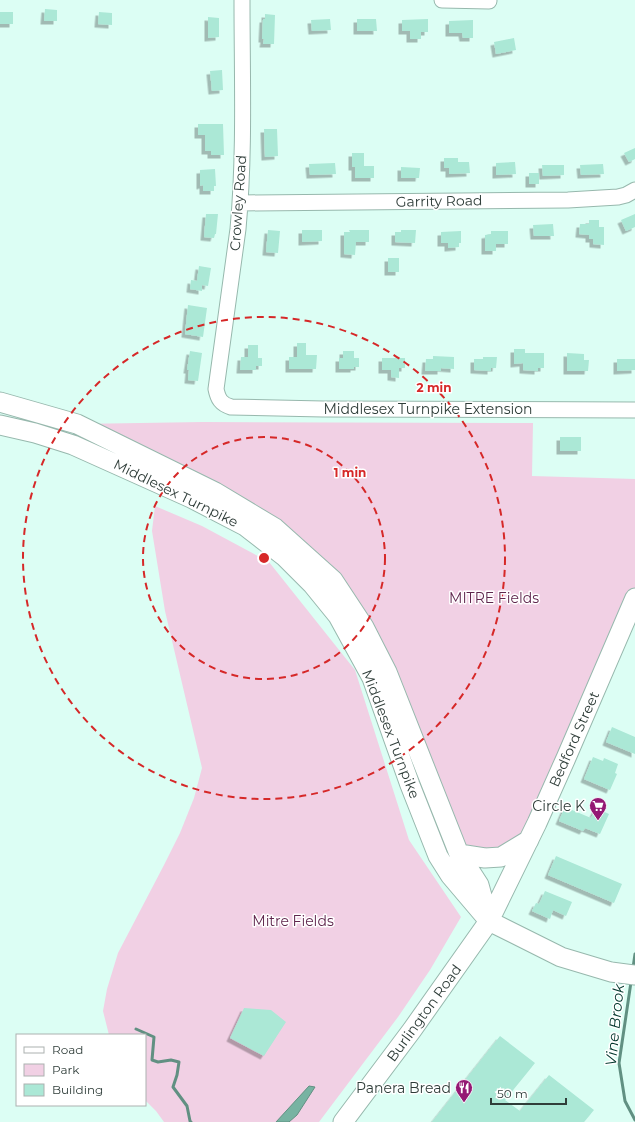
<svg xmlns="http://www.w3.org/2000/svg" width="635" height="1122" font-family="Montserrat,sans-serif">
  <style>
    .green { fill: #f1d0e4 }
    .water { fill: #77b3a2; stroke: #619082 }
    .lines { fill: none; stroke-linecap: round; stroke-linejoin: round }
    .stream { stroke: #619082; stroke-width: 3 }
    .building { fill: #abe8d6; filter: url(#shadow) }
    .minor-casing { stroke: #97b8ad; stroke-width: 17 }
    .major-casing { stroke: #97b8ad; stroke-width: 21 }
    .minor { stroke: #fff; stroke-width: 15 }
    .major { stroke: #fff; stroke-width: 19 }
    .ring { fill: none; stroke: #d62828; stroke-width: 2; stroke-dasharray: 7 5 }
    .labels { text-anchor: middle; stroke-width: 3; stroke-linejoin: round; paint-order: stroke }
    .street-label { font-size: 14px; fill: #2f3d39; stroke: #fff }
    .park-label { font-size: 14px; fill: #5f264d; stroke: #fff }
    .poi-label { font-size: 14px; fill: #2f3d39; stroke: #fff; text-anchor: end }
    .water-label { font-size: 15px; font-style: italic; fill: #00372c; stroke: #fff }
    .centre { fill: #d62828; stroke: #fff; stroke-width: 2 }
    .ring-label { font-size: 12px; text-anchor: middle; font-weight: bold; fill: #d62828; stroke: #fff; stroke-width: 3; stroke-linejoin: round; paint-order: stroke }
  </style>
  <defs>
    <filter id="shadow"><feDropShadow dx="-3.5" dy="3.5" stdDeviation="0" flood-color="#0004"/></filter>
  </defs>
  <rect width="100%" height="100%" fill="#dcfef4"/>
  <path class="green" d="M203,422L533,423L532,476L635,479V598L529,840L501,857L459,854L333,580L77,424Z
    M155,506L202,526L269,562L355,670L409,840L461,917L430,970L398,1017L319,1122H164L156,1111L145,1100V1035H109L103,1011L107,989L118,953L164,865L180,833L194,798L202,768L165,611L152,531Z"/>
  <path class="water" d="M309,1086L315,1087L297,1115L289,1122H276Z"/>
  <g class="lines">
    <path class="stream" d="M633,968L635,954
      M631,982L619,1063L625,1101L635,1120
      M136,1029L154,1037L152,1060L158,1062L171,1060L179,1062L177,1075L173,1087L187,1106L190,1121L191,1122"/>
  </g>
  <path class="building" d="M45,9L57,10V21H44Z
    M0,12H13V24H0Z
    M99,12L112,13V25L98,24Z
    M265,14L275,15L274,44H263L264,39H262L263,19H265Z
    M208,17L219,18V37L208,38Z
    M330,19L331,30L312,31L311,20Z
    M357,19H376L377,31H357Z
    M428,19V32H421V39H410V31H402V20Z
    M473,20V38H463L462,33H449V21Z
    M514,38L516,50L496,54L494,42Z
    M222,70L223,90L212,91L210,71Z
    M198,124H223L224,155H211V151H205V135H198Z
    M264,129H277L278,156L265,157Z
    M635,148V159L629,162L624,153Z
    M352,153H364V166H374V178H355V167H352Z
    M444,158H458V162H469L470,173L449,174V168H444Z
    M515,162L516,174L496,175V163Z
    M335,163L336,174L310,175L309,164Z
    M603,164L604,174L581,175L580,165Z
    M542,165H564V175L543,176Z
    M401,167L420,168L419,178H401Z
    M215,169L216,186H214V191H203V185L200,186V170Z
    M529,173H539V184H529Z
    M206,214H218L216,234H215L214,238L204,237Z
    M635,214V227L626,231L621,220Z
    M589,220H599V227H604V245L593,244V239H589V235L579,234L580,224H589Z
    M553,224L554,236H534L533,225Z
    M268,230L280,231L278,253L266,252Z
    M302,230H322V241L302,242Z
    M349,230H369V242H356L355,255L344,254V232H350Z
    M401,230H416L415,243L395,242V232H401Z
    M461,231V243H459V247L448,248V243H441V232Z
    M491,231H508V244H496V251H485V235L491,234Z
    M388,258H399V272H388Z
    M199,266L211,268L208,286L202,285V291L190,289L191,280L197,281Z
    M188,305L207,308L203,337L185,334Z
    M297,343H306V355H317L316,369H289V357H297Z
    M248,345H258V358H262V366H256V370H240L241,357H248Z
    M514,349H525V353H544V368H538V371L523,370V363L514,364Z
    M190,351L202,353L198,381L188,380L189,370H187Z
    M343,351H354V358H359V367H354V369H339V358H343Z
    M567,353L584,354V360H589L588,371H567Z
    M433,356L454,357V369L441,368V371H425L426,359H433Z
    M483,357H497L496,368H491V371L474,370V359H483Z
    M382,358H405V368H399V378L391,377V370H382Z
    M617,359H635V370L617,371Z
    M560,437H581V451H560Z
    M612,727L635,737V754L606,742Z
    M593,757L603,761L604,758L618,764L615,773L617,774L610,790L584,779Z
    M565,807L591,818L596,808L609,814L600,834L585,828L583,831L559,821Z
    M556,856L622,884L614,903L548,875Z
    M545,891L572,902L566,916L553,910L550,919L532,911L536,903L539,904Z
    M244,1008L271,1010L286,1022L264,1056L230,1038Z
    M500,1036L535,1063L505,1100L520,1111L549,1075L594,1110L584,1122H432Z"/>
  <g class="lines">
    <defs>
      <path id="minor" d="M242,0C242,76 245,153 238,229L216,389C218,399 221,404 231,407L323,409L635,410
        M442,0L489,1
        M241,203L568,200L618,197L626,195L635,190"/>
      <path id="major" d="M0,402L77,424L215,492L275,528L333,580L364,627L387,672L459,854L479,885L487,914
        M0,425L35,433L73,445L191,498L245,526L285,557L312,584L338,616L372,678L410,785L438,856L450,875L489,921L561,957L611,972L635,975
        M459,854L485,858L501,857L529,840
        M343,1122L412,1030L489,921L537,823L566,758L635,598"/>
    </defs>
    <use href="#minor" class="minor-casing"/>
    <use href="#major" class="major-casing"/>
    <use href="#minor" class="minor"/>
    <use href="#major" class="major"/>
  </g>
  <g class="ring">
    <circle cx="264" cy="558" r="121"/>
    <circle cx="264" cy="558" r="241"/>
  </g>
  <defs>
    <symbol id="supermarket-pin" viewBox="-11 -11 22 30"><path d="M0 17L-7.5 6A9.5 9.5 0 1 1 7.5 6Z" fill="#941974" stroke="#fff"/><path d="M-6-5.5h2.5l.6 2H6L4.5 2H-2.5L-4.4-4H-6ZM-1.5 3.2a1.3 1.3 0 1 0 .1 0ZM3 3.2a1.3 1.3 0 1 0 .1 0Z" fill="#fff"/></symbol>
    <symbol id="restaurant-pin" viewBox="-11 -11 22 30"><path d="M0 17L-7.5 6A9.5 9.5 0 1 1 7.5 6Z" fill="#941974" stroke="#fff"/><path d="M-5-6h1v4h1v-4h1v4h1v-4h1v5L-1.5 .5V6h-2V.5L-5-1ZM5-6V6H3V1.5H1.5Q1.5-4 5-6Z" fill="#fff"/></symbol>
  </defs>
  <g fill-rule="evenodd">
    <use href="#supermarket-pin" x="588" y="796" width="20" height="27"/>
    <use href="#restaurant-pin" x="454" y="1078" width="20" height="27"/>
  </g>
  <g class="labels">
    <g class="street-label">
      <text transform="translate(439 201) rotate(-1)" y="5">Garrity Road</text>
      <text transform="translate(238 203) rotate(-86)" y="5">Crowley Road</text>
      <text x="428" y="414">Middlesex Turnpike Extension</text>
      <text transform="translate(176 493) rotate(26)" y="5">Middlesex Turnpike</text>
      <text transform="translate(391 734) rotate(69)" y="5">Middlesex Turnpike</text>
      <text transform="translate(574 739) rotate(-66)" y="5">Bedford Street</text>
      <text transform="translate(424 1013) rotate(-54)" y="5">Burlington Road</text>
    </g>
    <g class="park-label">
      <text x="494" y="603">MITRE Fields</text>
      <text x="293" y="926">Mitre Fields</text>
    </g>
    <g class="poi-label">
      <text x="585" y="811">Circle K</text>
      <text x="451" y="1093">Panera Bread</text>
    </g>
    <g class="water-label">
      <text transform="translate(615 1025) rotate(-84)" y="5">Vine Brook</text>
    </g>
  </g>
  <circle cx="264" cy="558" r="6" class="centre"/>
  <g class="ring-label">
    <text x="434" y="392">2 min</text>
    <text x="350" y="477">1 min</text>
  </g>
  <rect x="16" y="1034" width="130" height="72" fill="#ffffff" stroke="#acb1b0"/>
  <rect x="24" y="1047" width="20" height="6" fill="#ffffff" stroke="#acb1b0"/>
  <text x="52" y="1054" font-size="12" fill="#2f3d39">Road</text>
  <rect x="24" y="1064" width="20" height="12" fill="#f1d0e4" stroke="#acb1b0"/>
  <text x="52" y="1074" font-size="12" fill="#2f3d39">Park</text>
  <rect x="24" y="1084" width="20" height="12" fill="#abe8d6" stroke="#acb1b0"/>
  <text x="52" y="1094" font-size="12" fill="#2f3d39">Building</text>
  <path d="M491 1098v6h75v-6" fill="none" stroke="#2f3d39" stroke-width="2"/>
  <text x="497" y="1098" font-size="12" fill="#2f3d39" stroke="#ffffff" stroke-width="3" paint-order="stroke">50 m</text>
</svg>
